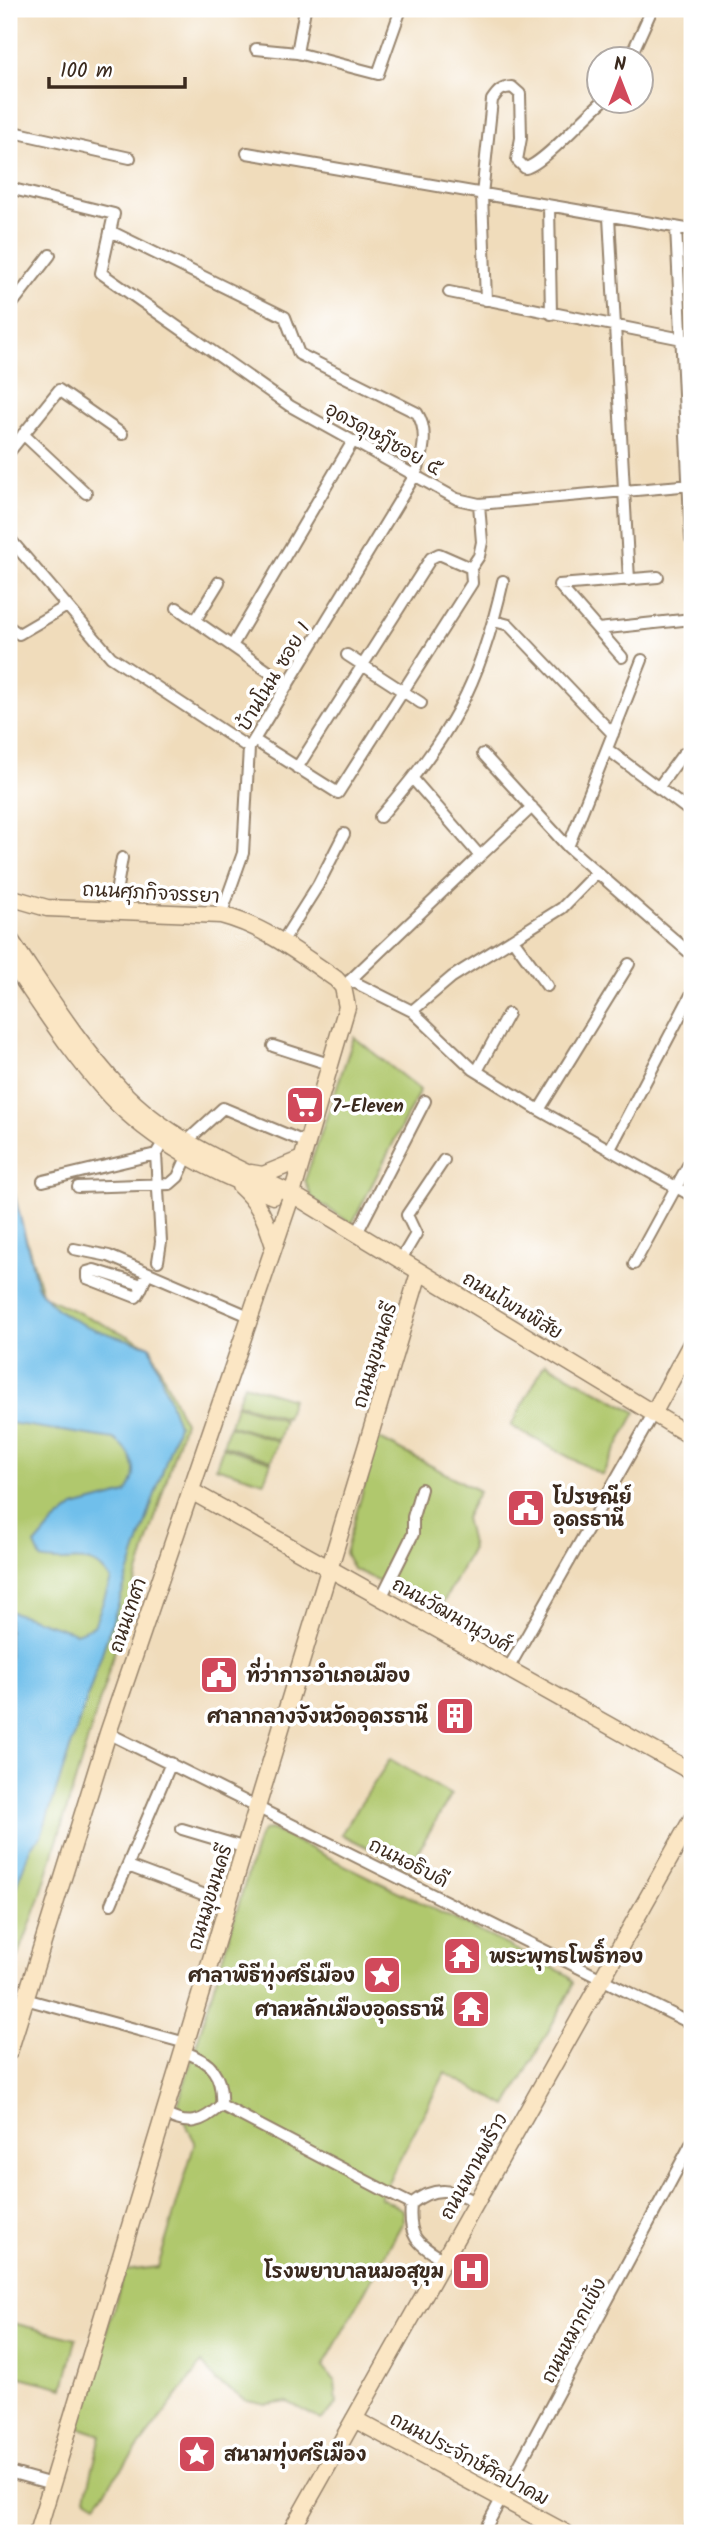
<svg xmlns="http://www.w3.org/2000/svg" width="701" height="2542" font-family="Kalam,'Playpen Sans Thai',sans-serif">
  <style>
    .green { fill: #b0c86d; stroke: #767946; stroke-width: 2 }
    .water { fill: #70bfeb; stroke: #567484; stroke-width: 2 }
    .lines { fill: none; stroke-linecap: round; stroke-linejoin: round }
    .street-casing { stroke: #96836c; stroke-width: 14 }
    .secondary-casing { stroke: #96836c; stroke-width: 19 }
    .street { stroke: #fff; stroke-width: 10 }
    .secondary { stroke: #fbe6c4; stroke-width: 16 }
    .labels { text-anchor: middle; stroke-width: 7; stroke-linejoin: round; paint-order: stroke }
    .street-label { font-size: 19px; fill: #3b2a1e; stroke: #fff }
    .poi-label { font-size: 19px; font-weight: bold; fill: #3b2a1e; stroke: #fff; text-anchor: start }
  </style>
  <rect width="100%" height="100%" fill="#fff"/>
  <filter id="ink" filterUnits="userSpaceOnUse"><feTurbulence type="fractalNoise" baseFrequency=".0143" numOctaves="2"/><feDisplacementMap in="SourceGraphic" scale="14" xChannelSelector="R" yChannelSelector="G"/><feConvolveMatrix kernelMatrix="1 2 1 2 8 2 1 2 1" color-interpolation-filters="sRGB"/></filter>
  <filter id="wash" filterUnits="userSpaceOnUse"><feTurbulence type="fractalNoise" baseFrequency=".00686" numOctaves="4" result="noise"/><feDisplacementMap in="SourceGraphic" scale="28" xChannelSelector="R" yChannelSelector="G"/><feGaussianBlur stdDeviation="1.57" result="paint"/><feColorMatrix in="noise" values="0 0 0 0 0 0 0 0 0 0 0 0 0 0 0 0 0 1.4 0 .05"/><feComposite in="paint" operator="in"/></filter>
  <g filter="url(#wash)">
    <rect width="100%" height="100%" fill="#f0dcbb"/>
    <path class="green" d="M354,1037L420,1090L352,1224L312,1198L305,1180Z
      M9,1181L43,1296L150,1346L184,1422L39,1901L9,1981Z
      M545,1363L636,1412L602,1475L511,1426Z
      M244,1384L292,1399L286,1418L237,1403Z
      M236,1405L284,1420L278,1440L230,1425Z
      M229,1426L278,1441L271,1461L223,1445Z
      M378,1438L479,1491L465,1518L472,1548L440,1609L353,1569L345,1553Z
      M223,1447L271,1462L264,1482L216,1467Z
      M390,1759L451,1795L408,1868L341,1834Z
      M271,1829L568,1975L573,1983L571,1990L507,2106L445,2073L380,2197L403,2210L404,2220L323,2367L335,2382L337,2404L321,2420L288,2402L267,2405L247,2401L216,2381L202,2363L96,2503L86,2497L101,2435L77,2427L125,2271L158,2267L195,2142L177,2108L259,1837L264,1830Z
      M9,2322L76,2339L64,2388L9,2374Z"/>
    <path class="water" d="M9,1172L37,1285C58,1325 111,1334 150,1346L178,1425L41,1836L31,1846L9,1906V1611L76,1633L94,1626L111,1580C91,1548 70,1567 41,1559L35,1545L53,1524L74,1507L126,1493C141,1473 134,1453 114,1439L9,1423Z"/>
  </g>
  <g filter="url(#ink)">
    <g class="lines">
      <defs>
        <path id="street" d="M305,9L297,53L378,74L401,9
          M256,49L297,53
          M629,60L652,9
          M9,131L130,158
          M247,153L692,230
          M9,188L114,214L101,273L290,406L457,499L479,504L692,485
          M549,206L551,314
          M609,217L629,580
          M676,227L691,540
          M110,231L285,317L299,354L417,413C429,431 423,457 415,475L249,748L243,853L221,915
          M449,292L692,341
          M486,300L482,195L492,100C498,91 501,88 512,87L520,94L521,138L517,160L525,168C542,165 585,116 602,102
          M9,308L50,255
          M23,434L86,493
          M9,452L59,390L122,434
          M9,538L111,657L249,748
          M177,608L288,685
          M195,621L219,582
          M494,621L509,625L613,734
          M9,627L19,634L67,606
          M598,629L692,619
          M232,646L353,441
          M347,655L421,703
          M622,657L559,585L658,577
          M254,740L338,793L472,583L471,568L479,556L482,542L479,504
          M607,749L692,813
          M483,754L568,847L692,955
          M297,768L431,558L439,554L471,568
          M413,779L480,856L532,807
          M658,788L683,754L692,759
          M380,817C451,734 479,689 503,581
          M568,847L642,660
          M597,872L562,908L452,977L412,1011L473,1069L539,1110L692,1196
          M113,910L122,858
          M514,941L547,986
          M282,942L318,885L344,834
          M350,980L412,1011
          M343,987L480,856
          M273,1046L332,1065
          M477,1071L508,1014
          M539,1110L629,964
          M187,1141L223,1108L307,1143
          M610,1149L692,993
          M156,1154L161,1242L158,1261
          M43,1181L156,1154L164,1141
          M78,1187L170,1184L178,1177L188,1155
          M356,1235L425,1101
          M74,1249L109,1256L249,1316
          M400,1261L416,1234L407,1215L444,1160
          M634,1264L692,1158
          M142,1285L94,1270L87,1272V1278L136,1297C142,1291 144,1281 147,1273
          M381,1598L413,1534V1517L421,1489
          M508,1669L653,1414
          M108,1733L692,2024
          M182,1829L246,1848
          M128,1866L229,1904
          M111,1904L171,1763
          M25,1999L186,2043
          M184,2052C211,2061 223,2075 221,2105L389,2193L411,2204C435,2185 451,2189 476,2202
          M165,2114C188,2127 202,2123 221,2105
          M411,2204C408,2237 416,2243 444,2260
          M9,2472L52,2484
          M483,2533L692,2142
          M689,2533L692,2521"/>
        <path id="secondary" d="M9,938C44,989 78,1044 120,1089C165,1138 232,1166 292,1194L692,1437
          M9,959C41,1005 72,1055 110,1096C154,1143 215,1173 273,1196
          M251,1173L263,1175L302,1159
          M240,1186C259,1203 266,1220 273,1243
          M653,1414L692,1342
          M191,1491L692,1772
          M9,2052L108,1733L292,1194L347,1007L343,987L336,979C300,954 264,926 221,915L47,908L16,899
          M354,2419L566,2533
          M37,2533L419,1273
          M290,2533L692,1819"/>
      </defs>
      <use href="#street" class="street-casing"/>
      <use href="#secondary" class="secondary-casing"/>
      <use href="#street" class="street"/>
      <use href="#secondary" class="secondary"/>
    </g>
  </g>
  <defs>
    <symbol id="supermarket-square" viewBox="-11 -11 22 22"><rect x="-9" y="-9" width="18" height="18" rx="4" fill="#d1495b" stroke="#fff"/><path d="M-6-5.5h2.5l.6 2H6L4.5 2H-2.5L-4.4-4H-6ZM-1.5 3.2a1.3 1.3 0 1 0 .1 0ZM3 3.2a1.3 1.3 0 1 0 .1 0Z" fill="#fff"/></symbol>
    <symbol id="civic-square" viewBox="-11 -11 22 22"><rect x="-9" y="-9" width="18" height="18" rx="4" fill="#d1495b" stroke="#fff"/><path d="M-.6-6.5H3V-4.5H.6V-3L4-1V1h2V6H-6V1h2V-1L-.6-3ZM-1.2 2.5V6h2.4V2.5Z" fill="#fff"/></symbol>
    <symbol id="building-square" viewBox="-11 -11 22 22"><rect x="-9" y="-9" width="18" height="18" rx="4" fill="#d1495b" stroke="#fff"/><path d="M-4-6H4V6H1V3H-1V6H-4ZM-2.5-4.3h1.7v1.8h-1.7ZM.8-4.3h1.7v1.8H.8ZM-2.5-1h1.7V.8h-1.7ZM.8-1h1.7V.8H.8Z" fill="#fff"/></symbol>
    <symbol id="temple-square" viewBox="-11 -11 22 22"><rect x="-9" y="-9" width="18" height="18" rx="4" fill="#d1495b" stroke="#fff"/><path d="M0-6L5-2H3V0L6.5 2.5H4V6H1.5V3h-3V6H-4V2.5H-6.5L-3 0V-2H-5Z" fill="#fff"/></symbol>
    <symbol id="sight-square" viewBox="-11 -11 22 22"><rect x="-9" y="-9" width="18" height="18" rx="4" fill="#d1495b" stroke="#fff"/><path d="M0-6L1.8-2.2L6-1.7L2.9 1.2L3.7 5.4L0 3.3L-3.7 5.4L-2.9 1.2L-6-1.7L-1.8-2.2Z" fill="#fff"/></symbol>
    <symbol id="hospital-square" viewBox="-11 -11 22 22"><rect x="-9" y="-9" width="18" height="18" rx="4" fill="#d1495b" stroke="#fff"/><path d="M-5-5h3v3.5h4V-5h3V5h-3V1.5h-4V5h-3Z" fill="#fff"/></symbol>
  </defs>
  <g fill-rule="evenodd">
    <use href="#supermarket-square" x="283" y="1083" width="44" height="44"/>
    <use href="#civic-square" x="504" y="1486" width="44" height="44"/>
    <use href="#civic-square" x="197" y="1653" width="44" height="44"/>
    <use href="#building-square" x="433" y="1694" width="44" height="44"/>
    <use href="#temple-square" x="440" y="1934" width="44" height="44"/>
    <use href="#sight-square" x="360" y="1953" width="44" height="44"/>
    <use href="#temple-square" x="449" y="1987" width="44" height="44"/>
    <use href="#hospital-square" x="449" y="2249" width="44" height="44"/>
    <use href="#sight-square" x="175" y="2432" width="44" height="44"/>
  </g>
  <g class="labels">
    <g class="street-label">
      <text transform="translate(384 438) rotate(29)" y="7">อุดรดุษฎีซอย ๕</text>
      <text transform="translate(273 676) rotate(-59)" y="7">บ้านโนน ซอย 1</text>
      <text transform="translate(151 892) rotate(3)" y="7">ถนนศุภกิจจรรยา</text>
      <text transform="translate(513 1305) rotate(31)" y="7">ถนนโพนพิสัย</text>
      <text transform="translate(374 1355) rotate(-73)" y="7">ถนนมุขมนครี</text>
      <text transform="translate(452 1614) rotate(29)" y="7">ถนนวัฒนานุวงศ์</text>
      <text transform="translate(127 1615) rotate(-71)" y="7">ถนนเทศา</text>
      <text transform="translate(409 1862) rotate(27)" y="7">ถนนอธิบดี</text>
      <text transform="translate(209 1897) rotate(-73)" y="7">ถนนมุขมนครี</text>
      <text transform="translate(473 2166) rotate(-61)" y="7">ถนนพานพร้าว</text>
      <text transform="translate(573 2330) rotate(-62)" y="7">ถนนหมากแข้ง</text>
      <text transform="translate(470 2458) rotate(28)" y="7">ถนนประจักษ์ศิลปาคม</text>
    </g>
    <g class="poi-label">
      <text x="332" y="1112">7-Eleven</text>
      <text x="553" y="1504">โปรษณีย์<tspan x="553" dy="22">อุดรธานี</tspan></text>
      <text x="246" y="1682">ที่ว่าการอำเภอเมือง</text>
      <text x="428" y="1723" text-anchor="end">ศาลากลางจังหวัดอุดรธานี</text>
      <text x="489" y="1963">พระพุทธโพธิ์ทอง</text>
      <text x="355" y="1982" text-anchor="end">ศาลาพิธีทุ่งศรีเมือง</text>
      <text x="444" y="2016" text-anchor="end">ศาลหลักเมืองอุดรธานี</text>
      <text x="444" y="2278" text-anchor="end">โรงพยาบาลหมอสุขุม</text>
      <text x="224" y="2461">สนามทุ่งศรีเมือง</text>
    </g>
  </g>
  <rect width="701" height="2542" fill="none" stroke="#fff" stroke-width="35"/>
  <g transform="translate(620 80)"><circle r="33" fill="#ffffff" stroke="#b1aaa5" stroke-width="2"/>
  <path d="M0-5L12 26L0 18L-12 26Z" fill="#d1495b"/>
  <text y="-10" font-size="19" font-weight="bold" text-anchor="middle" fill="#3b2a1e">N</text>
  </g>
  <path d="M49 77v10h136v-10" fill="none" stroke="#3b2a1e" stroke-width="3.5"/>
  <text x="60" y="77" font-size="21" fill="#3b2a1e" stroke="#ffffff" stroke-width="5" paint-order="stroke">100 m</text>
</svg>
